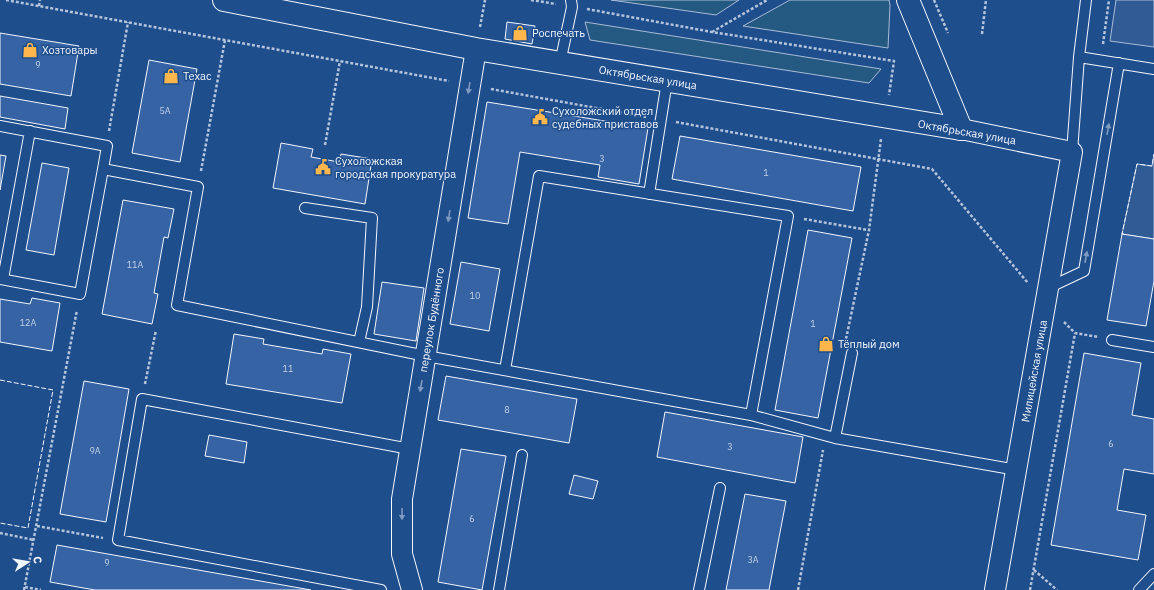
<svg xmlns="http://www.w3.org/2000/svg" width="1154" height="590" font-family="'IBM Plex Sans',sans-serif">
  <style>
    .green { fill: #245a82; stroke: #a8bbd7 }
    .parking { fill: #305b95; stroke: #a8bbd7 }
    .building { fill: #3563a3; stroke: #f2f6ff }
    .lines { fill: none; stroke-linecap: round; stroke-linejoin: round }
    .service-casing { stroke: #f2f6ff; stroke-width: 12 }
    .minor-casing { stroke: #f2f6ff; stroke-width: 22 }
    .tertiary-casing { stroke: #f2f6ff; stroke-width: 24 }
    .path { stroke: #b3c4dc; stroke-width: 2.5; stroke-dasharray: 3 2; stroke-linecap: butt }
    .service { stroke: #1f4e8c; stroke-width: 10 }
    .minor { stroke: #1f4e8c; stroke-width: 20 }
    .tertiary { stroke: #1f4e8c; stroke-width: 22 }
    .fence { stroke: #f2f6ff; stroke-width: 1; stroke-dasharray: 5 2; stroke-linecap: butt }
    .oneway { fill: #7e9ac0 }
    .labels { text-anchor: middle; stroke-width: 3; stroke-linejoin: round; paint-order: stroke }
    .number-label { font-size: 9px; fill: #c3d1e8 }
    .poi-label { font-size: 11px; fill: #f2f6ff; stroke: #1f4e8c; text-anchor: start }
    .street-label { font-size: 11px; fill: #f2f6ff; stroke: #1f4e8c }
  </style>
  <rect width="100%" height="100%" fill="#1f4e8c"/>
  <path class="green" d="M611,0H739L716,15Z
    M790,0H889L890,5L888,48L743,26Z
    M585,22L881,69L869,83L590,40Z"/>
  <path class="parking" d="M1116,0H1154V47L1110,41Z
    M1154,154V239L1122,234L1137,164L1152,166Z"/>
  <path class="building" d="M507,22L535,26L532,44L505,39Z
    M0,33L79,46L71,96L0,84Z
    M149,60L197,69L180,162L132,153Z
    M0,96L68,108L65,129L0,117Z
    M487,102L648,128L639,184L598,177L600,165L520,152L508,224L468,218Z
    M680,136L861,167L853,211L672,179Z
    M281,143L313,149L311,157L339,162L341,154L372,159L365,204L273,188Z
    M0,155L6,156L0,190Z
    M42,163L69,168L54,255L26,250Z
    M123,200L174,209L168,238L164,237L154,293L158,294L152,324L102,314Z
    M808,230L852,238L818,418L775,410Z
    M1122,234L1154,239V281L1146,326L1107,320Z
    M461,262L500,269L489,331L450,324Z
    M382,282L424,288L416,341L374,334Z
    M32,298L60,303L52,351L0,342V299L30,304Z
    M234,334L264,339L263,344L322,354L323,349L351,354L342,403L226,384Z
    M1084,353L1141,363L1132,415L1154,419V474L1124,469L1117,510L1146,515L1138,560L1051,545Z
    M446,376L577,399L569,443L438,420Z
    M84,381L129,389L106,522L60,514Z
    M665,412L803,437L795,483L657,457Z
    M209,435L247,442L244,463L205,456Z
    M461,449L506,456L482,590L438,582Z
    M574,475L598,481L593,499L569,494Z
    M745,494L786,501L769,590H726Z
    M57,545L311,590H95L50,582Z"/>
  <g class="lines">
    <defs>
      <path id="service" d="M1079,57L1154,69
        M560,63L572,7L571,0
        M0,126L107,146L103,169
        M1072,152L1079,57L1086,0
        M649,194L667,81
        M305,208L372,218L367,307L359,342
        M0,279L80,294L103,169L198,187L177,305L426,356L751,415L835,438L1017,470
        M3,279L30,131
        M1048,288L1084,271L1119,63
        M1112,340L1154,347
        M505,370L539,176L788,216L751,415
        M835,438L852,353
        M381,590L118,540L142,399L410,449
        M499,590L522,455
        M699,590L720,488
        M1139,590L1154,574"/>
      <g id="minor">
        <path d="M961,129L1072,152L995,590"/>
        <path id="s1" d="M412,590L402,554V499L476,49"/>
      </g>
      <g id="tertiary">
        <path id="s2" d="M224,0L476,49L961,129"/>
        <path d="M908,0L961,129"/>
      </g>
    </defs>
    <use href="#service" class="service-casing"/>
    <use href="#minor" class="minor-casing"/>
    <use href="#tertiary" class="tertiary-casing"/>
    <path class="path" d="M6,0L449,81
      M531,0L556,4
      M934,0L948,33
      M39,6L40,0
      M587,9L712,32L894,61L889,95
      M480,27L485,0
      M712,32L767,0
      M982,34L986,0
      M1103,44L1109,0
      M491,89L646,117
      M676,122L932,169L1028,283
      M109,131L128,22
      M325,145L340,61
      M201,171L225,40
      M804,219L868,230
      M1064,322L1075,333L1098,337
      M846,339L869,230L881,139
      M145,384L156,330
      M37,526L103,538
      M0,533L34,540
      M1034,570L1057,590
      M25,587L41,590
      M24,590L77,310
      M798,590L823,450
      M1030,590L1075,333"/>
    <use href="#service" class="service"/>
    <use href="#minor" class="minor"/>
    <use href="#tertiary" class="tertiary"/>
    <path class="fence" d="M1124,234H1122L1137,164L1152,166L1154,154
      M0,380L53,390L28,528L0,523"/>
  </g>
  <defs><path id="oneway-solid" d="M-6-.8H1V-3.2L6.5 0L1 3.2V.8H-6Z"/></defs>
  <g class="oneway">
    <use href="#oneway-solid" transform="translate(469 88) rotate(99)"/>
    <use href="#oneway-solid" transform="translate(1108 129) rotate(-80)"/>
    <use href="#oneway-solid" transform="translate(449 216) rotate(99)"/>
    <use href="#oneway-solid" transform="translate(1086 257) rotate(-80)"/>
    <use href="#oneway-solid" transform="translate(421 386) rotate(100)"/>
    <use href="#oneway-solid" transform="translate(402 514) rotate(90)"/>
  </g>
  <defs>
    <symbol id="shop-bare" viewBox="-9 -9 18 18"><path d="M-5-2.5h2.3a2.7 3.5 0 0 1 5.4 0H5L5.5 6h-11ZM-1.5-2.5h3a1.5 2.3 0 0 0-3 0Z" fill="#ffb74d" stroke="#1f4e8c" stroke-width="2.5" paint-order="stroke"/></symbol>
    <symbol id="civic-bare" viewBox="-9 -9 18 18"><path d="M-.6-6.5H3V-4.5H.6V-3L4-1V1h2V6H-6V1h2V-1L-.6-3ZM-1.2 2.5V6h2.4V2.5Z" fill="#ffb74d" stroke="#1f4e8c" stroke-width="2.5" paint-order="stroke"/></symbol>
  </defs>
  <g fill-rule="evenodd">
    <use href="#shop-bare" x="509" y="22" width="22" height="22"/>
    <use href="#shop-bare" x="19" y="39" width="22" height="22"/>
    <use href="#shop-bare" x="160" y="65" width="22" height="22"/>
    <use href="#civic-bare" x="529" y="106" width="22" height="22"/>
    <use href="#civic-bare" x="312" y="156" width="22" height="22"/>
    <use href="#shop-bare" x="815" y="333" width="22" height="22"/>
  </g>
  <g class="labels">
    <g class="number-label">
      <text x="38" y="68">9</text>
      <text x="165" y="114">5А</text>
      <text x="602" y="162">3</text>
      <text x="766" y="176">1</text>
      <text x="135" y="268">11А</text>
      <text x="475" y="299">10</text>
      <text x="28" y="326">12А</text>
      <text x="813" y="327">1</text>
      <text x="288" y="372">11</text>
      <text x="507" y="413">8</text>
      <text x="1111" y="447">6</text>
      <text x="730" y="450">3</text>
      <text x="95" y="454">9А</text>
      <text x="472" y="522">6</text>
      <text x="753" y="563">3А</text>
      <text x="107" y="566">9</text>
    </g>
    <g class="poi-label">
      <text x="532" y="37">Роспечать</text>
      <text x="42" y="54">Хозтовары</text>
      <text x="183" y="80">Техас</text>
      <text x="552" y="115">Сухоложский отдел<tspan x="552" dy="13">судебных приставов</tspan></text>
      <text x="335" y="165">Сухоложская<tspan x="335" dy="13">городская прокуратура</tspan></text>
      <text x="838" y="348">Тёплый дом</text>
    </g>
    <g class="street-label">
      <text dy="4" stroke="none"><textPath href="#s2" startOffset="431">Октябрьская улица</textPath></text>
      <text transform="translate(967 132) rotate(10)" y="4">Октябрьская улица</text>
      <text dy="4" stroke="none"><textPath href="#s1" startOffset="274">переулок Будённого</textPath></text>
      <text transform="translate(1034 371) rotate(-80)" y="4">Милицейская улица</text>
    </g>
  </g>
  <g transform="translate(28 562) rotate(78)" stroke="#1f4e8c" stroke-width="3" paint-order="stroke">
  <path d="M0-3L7 15L0 10L-7 15Z" fill="#f2f6ff"/>
  <text y="-6" font-size="11" font-weight="bold" text-anchor="middle" fill="#f2f6ff">С</text>
  </g>
</svg>
